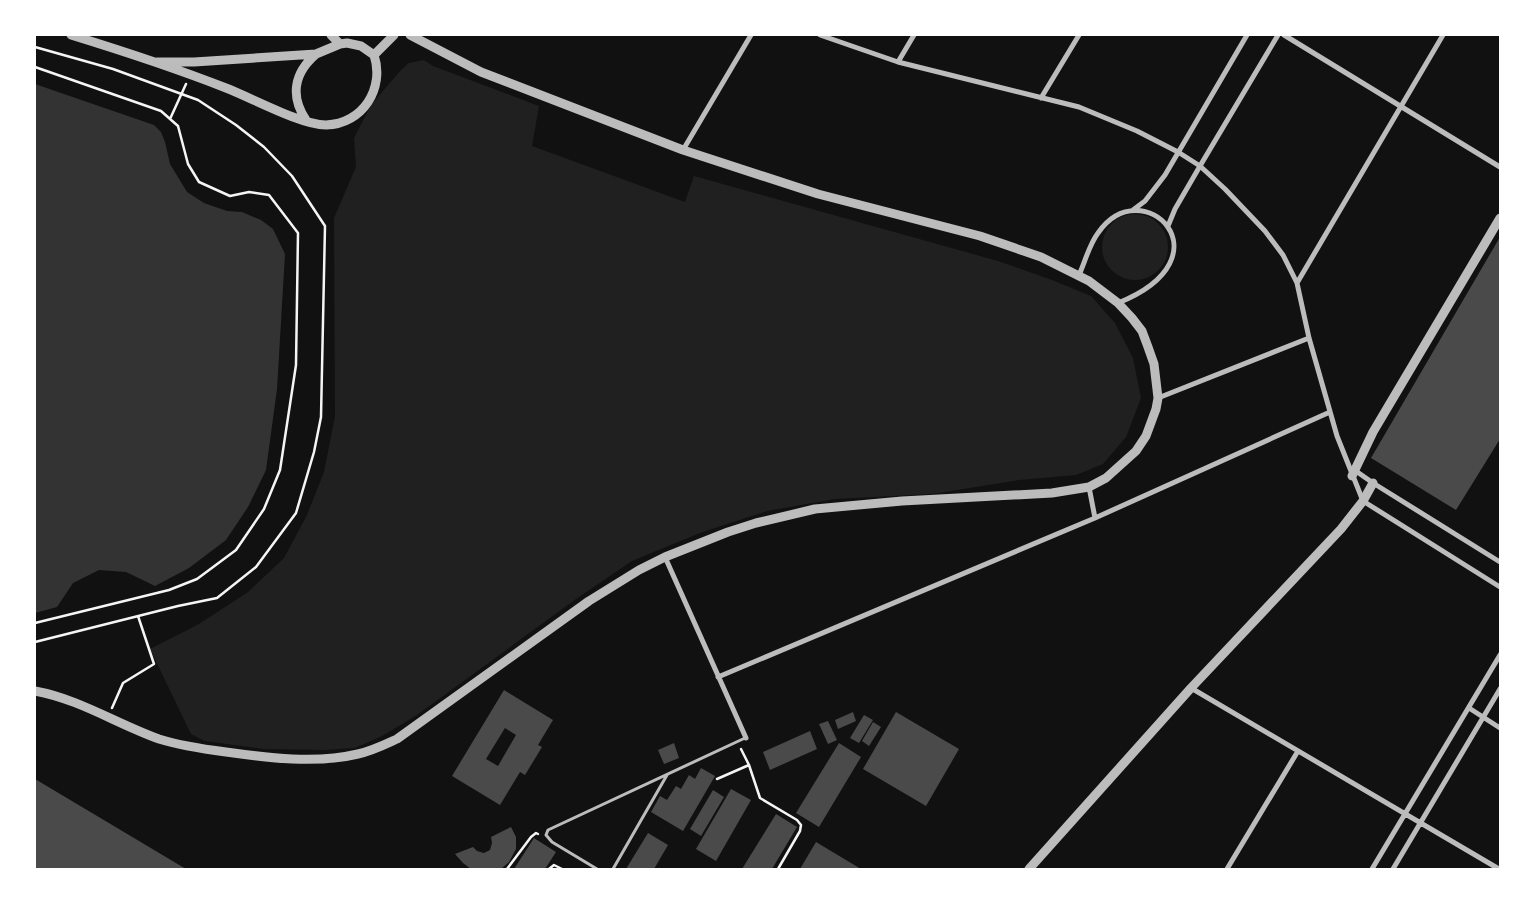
<svg xmlns="http://www.w3.org/2000/svg" width="1535" height="904" font-family="'Noto Sans',sans-serif">
  <style>
    .green { fill: #202020 }
    .water { fill: #333 }
    .building { fill: #4a4a4a; fill-rule: evenodd }
    .lines { fill: none; stroke-linecap: round; stroke-linejoin: round }
    .path { stroke: #f5f5f5; stroke-width: 2.5 }
    .service { stroke: #bcbcbc; stroke-width: 3 }
    .minor { stroke: #bcbcbc; stroke-width: 5 }
    .tertiary { stroke: #bcbcbc; stroke-width: 9 }
  </style>
  <rect width="100%" height="100%" fill="#111"/>
  <path class="green" d="M424,60L433,66L539,106L532,146L685,202L694,176L998,261L1052,280L1091,296L1115,323L1133,358L1141,398L1126,437L1103,464L1076,475L1019,480L932,494L835,499L767,511L700,533L632,561L576,599L417,715L382,736L355,748L324,750L263,749L205,741L191,734L150,649L199,624L248,592L284,558L307,515L324,472L335,416L334,218L356,167L354,138L371,105L401,70L409,63Z
    M1102 247a33 33 0 1 1 66 0a33 33 0 1 1-66 0Z"/>
  <path class="water" d="M35,84L154,125L161,132L165,142L170,164L187,192L204,203L227,211L242,212L261,220L273,229L285,254L277,389L266,470L248,507L226,540L189,568L155,586L126,572L99,570L73,583L57,607L35,613Z"/>
  <path class="building" d="M1500,237V439L1456,510L1371,458Z
    M504,690L553,720L538,745L542,747L525,775L520,772L500,805L452,776ZM505,728L516,735L498,766L486,759Z
    M853,712L856,721L838,729L835,720Z
    M896,712L959,749L926,806L863,769Z
    M864,715L873,720L859,743L850,738Z
    M828,721L837,740L828,744L819,724Z
    M873,722L881,727L869,746L862,741Z
    M810,731L817,749L770,770L763,752Z
    M674,743L679,758L664,764L658,750Z
    M839,743L861,757L819,827L796,813Z
    M701,768L715,776L683,831L651,812L660,796L667,800L676,786L681,789L689,775L695,779Z
    M35,779L186,869H35Z
    M731,789L751,800L716,861L696,849Z
    M713,790L724,797L701,836L690,829Z
    M776,814L797,827L772,869H742Z
    M511,827L516,837V849L509,862L501,869H471L463,863L455,854L473,847L477,851L484,853L490,850L492,843L491,837Z
    M648,833L668,845L654,869H626Z
    M534,838L556,852L545,869H514Z
    M816,842L861,869H800Z"/>
  <g class="lines">
    <path class="path" d="M35,47L113,69L198,100L236,125L264,147L292,176L325,226L321,417L314,452L296,513L256,567L217,598L178,606L35,642
      M35,67L161,111L178,126L188,164L199,182L230,196L249,192L269,195L298,233L296,365L280,470L264,509L236,550L197,579L169,590L35,623
      M170,119L186,84
      M112,708L123,683L154,664L138,616
      M741,749L749,765
      M717,779L749,765L760,798L797,820L801,825L800,831L778,869
      M507,869L531,837L536,833L538,834
      M549,869L554,865L562,869"/>
    <path class="service" d="M597,869L552,842L546,835L548,830L745,738
      M613,869L667,775"/>
    <path class="minor" d="M820,35L898,62L1079,107L1137,131L1178,152L1200,166L1225,189L1265,231L1283,255L1297,283L1309,338L1337,436L1363,501L1500,587
      M1284,35L1500,167
      M898,62L914,35
      M1041,98L1079,35
      M683,150L751,35
      M1133,210L1145,201L1165,175L1247,35
      M1168,226L1175,209L1200,166L1278,35
      M1079,275C1085,262 1089,245 1098,233C1142,169 1233,257 1118,303
      M1297,283L1443,35
      M1158,398L1309,338
      M1353,469L1373,483L1500,562
      M1089,487L1095,518
      M665,557L746,738
      M718,677L1095,518L1330,412
      M1191,688L1499,869
      M1469,708L1500,728
      M1227,869L1298,751
      M1372,869L1500,655
      M1393,869L1500,689"/>
    <path class="tertiary" d="M71,35C123,51 175,68 226,88C252,98 301,125 326,125C363,124 385,88 374,55L361,46L347,43L340,44L316,54L194,62H157
      M331,35L340,44
      M374,55L394,35
      M306,120C290,96 294,73 316,54
      M1352,476L1373,432L1500,218
      M35,691C79,699 117,724 159,739C181,746 203,749 226,752C269,758 316,764 358,754C372,751 384,745 397,739L589,601L639,570L665,557L728,532L756,523L815,509L902,501L1052,493L1089,487L1106,478L1136,451L1146,436L1156,409L1158,398L1154,364L1148,347L1142,331L1132,318L1118,303L1089,281L1041,257L980,236L818,194L683,150L481,72L410,35
      M1029,869L1191,688L1341,529L1363,501L1373,483"/>
  </g>
  <rect width="1535" height="904" fill="none" stroke="#ffffff" stroke-width="72"/>
</svg>
